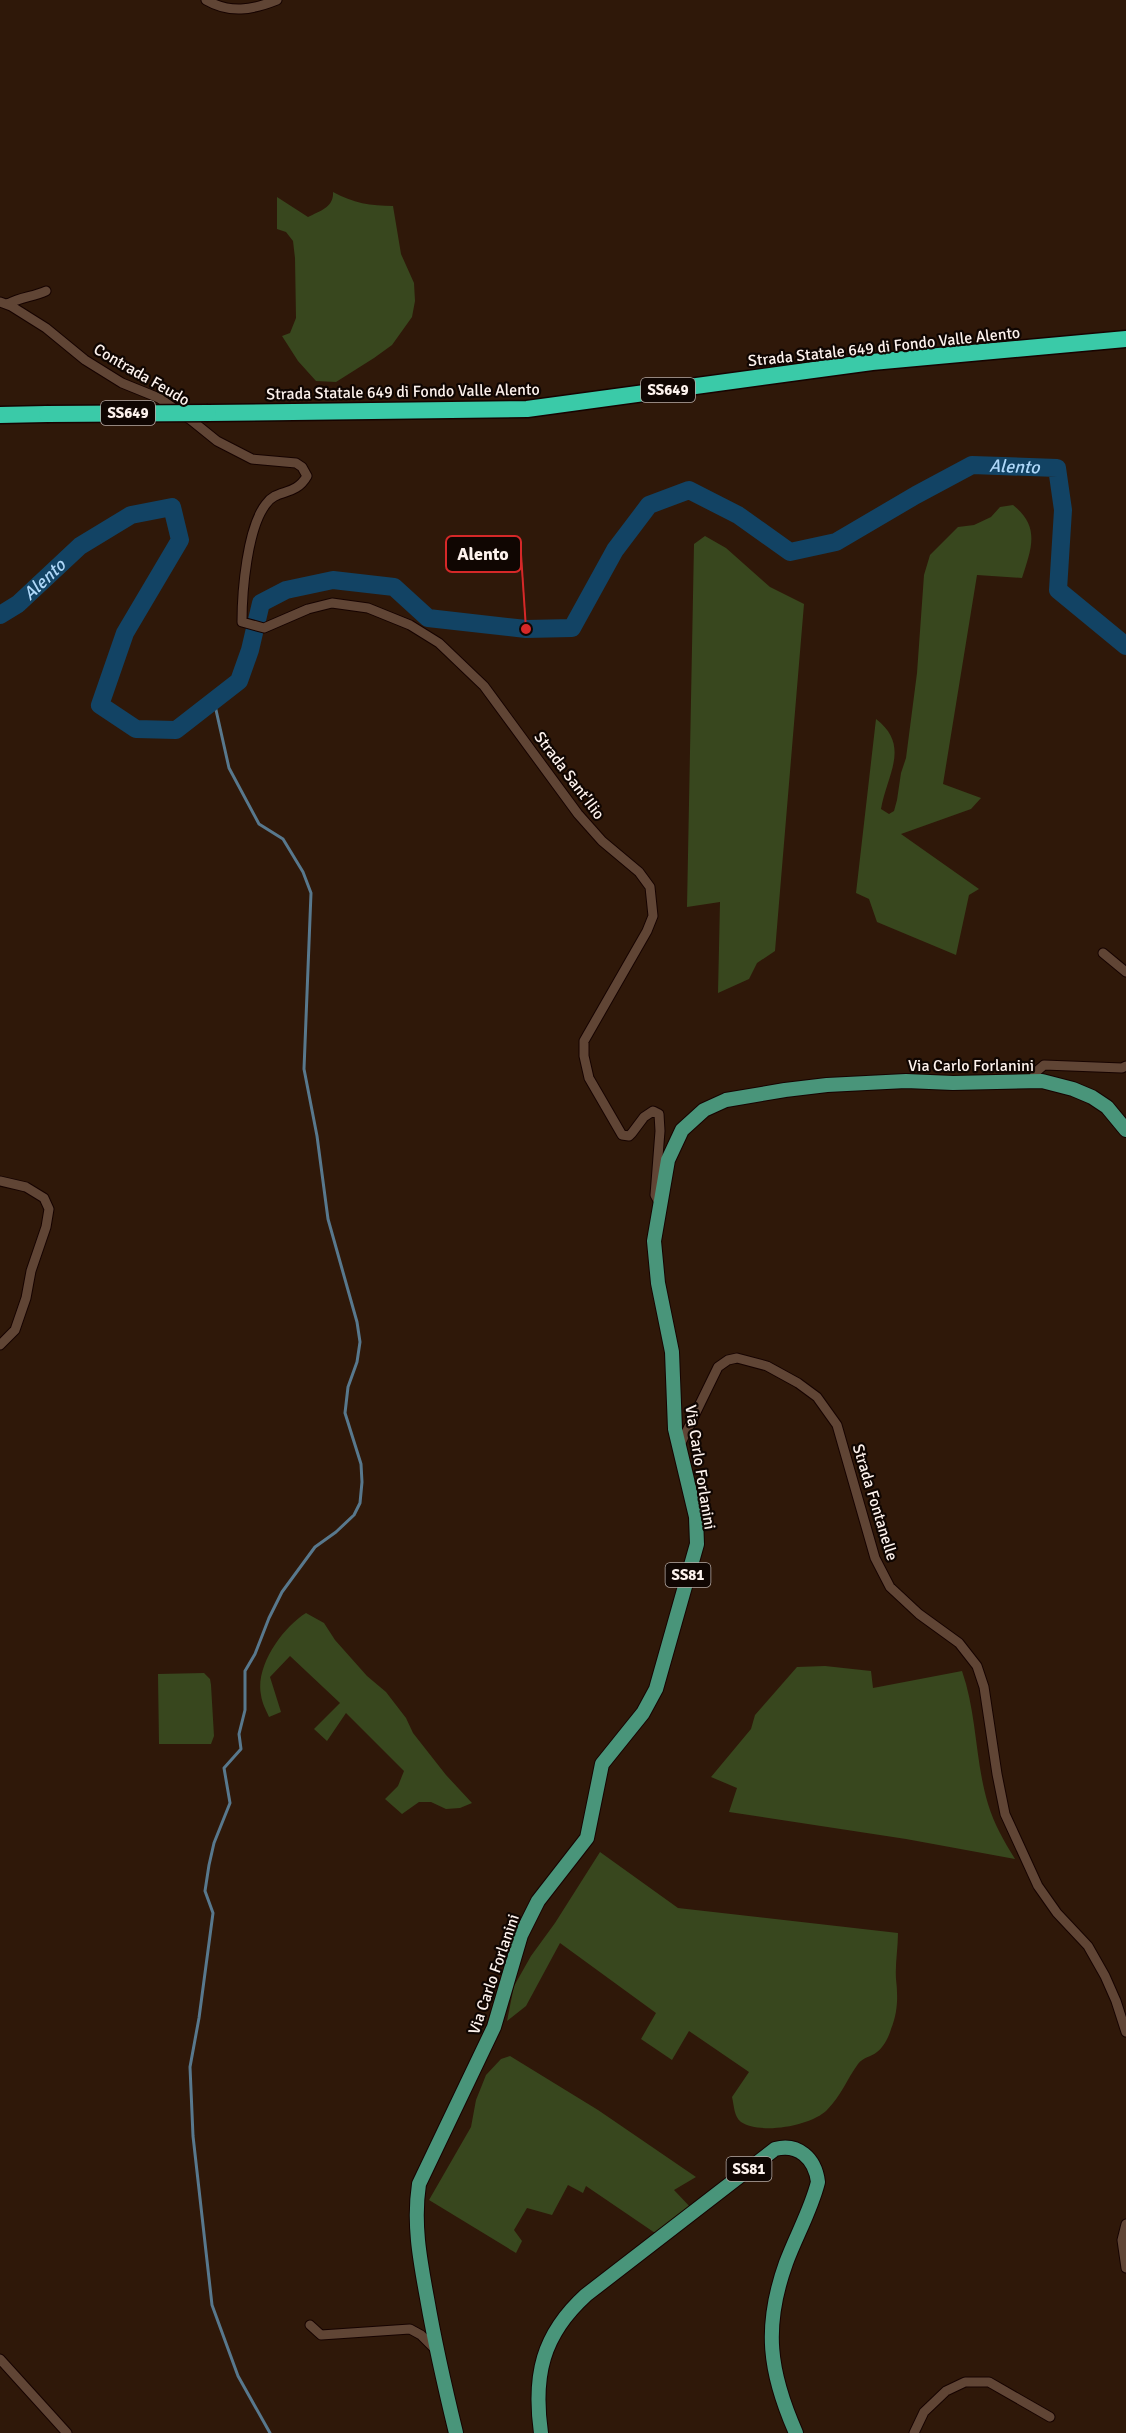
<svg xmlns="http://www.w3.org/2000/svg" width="1126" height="2433" font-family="Signika,sans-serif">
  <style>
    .green { fill: #38471e }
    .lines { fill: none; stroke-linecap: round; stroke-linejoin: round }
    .stream { stroke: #58788d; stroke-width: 3 }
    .river { stroke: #124364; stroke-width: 18 }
    .street-casing { stroke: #160300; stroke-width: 11 }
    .primary-casing { stroke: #160300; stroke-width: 16 }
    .highway-casing { stroke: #160300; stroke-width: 19 }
    .street { stroke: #604535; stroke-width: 9 }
    .primary { stroke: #49957a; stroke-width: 14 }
    .highway { stroke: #3acaa8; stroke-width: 16 }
    .highway-bridge-casing { stroke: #160300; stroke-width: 19; stroke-linecap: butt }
    .highway-bridge { stroke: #3acaa8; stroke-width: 16 }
    .labels { text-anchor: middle; stroke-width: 4.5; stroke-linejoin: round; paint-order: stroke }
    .shield { fill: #100602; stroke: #b6aba6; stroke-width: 1.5 }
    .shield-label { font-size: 15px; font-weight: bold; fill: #fdf2ed }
    .street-label { font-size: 16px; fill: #fdf2ed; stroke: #100602 }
    .water-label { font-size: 18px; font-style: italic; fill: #afd8f9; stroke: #100602 }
    .leader { fill: none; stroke: #d62828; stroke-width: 2 }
    .callout-dot { fill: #d62828; stroke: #100602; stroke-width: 2 }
    .callout { fill: #100602; stroke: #d62828; stroke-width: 2 }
    .callout-label { font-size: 18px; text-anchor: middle; font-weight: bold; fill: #fdf2ed }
  </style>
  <rect width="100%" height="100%" fill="#2f1809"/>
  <path class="green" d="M333,192C353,203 371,206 393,206L401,254L414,283L415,301L412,317L392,345L374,358L336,382L316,381L298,361L282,336L290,333L296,318L295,258L293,241L286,232L277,229V197L308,217C320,211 334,207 333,192Z
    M1013,505C1041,527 1031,549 1022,578L977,575L943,784L981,798L971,809L901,834L979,889L969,895L956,955L877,922L869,899L856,893L876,719C911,746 887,774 881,809L889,814L894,811L897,800L901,773L906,758L917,673L924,575L930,555L958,527L974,525L991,517L1000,507Z
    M705,536L726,548L770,587L804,604L775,951L757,963L749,979L718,993L720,902L687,907L694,544Z
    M306,1613L324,1623L335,1640L367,1676L386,1692L406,1718L413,1733L446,1775L472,1803L460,1808L446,1809L431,1802H419L402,1814L385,1799L398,1786L404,1771L346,1713L327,1741L314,1729L340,1703L290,1656L270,1677L281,1712L269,1717C266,1710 262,1703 261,1695C255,1666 283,1627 306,1613Z
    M825,1666L871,1671L873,1688L962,1671C977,1714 975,1761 988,1804C994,1824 1004,1841 1015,1859L906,1839L729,1812L737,1788L711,1777L751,1729L755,1715L797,1667Z
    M204,1673L210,1679L211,1685L214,1736L211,1744H159L158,1674Z
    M600,1852L678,1908L898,1933C898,1948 895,1964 896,1979C898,1996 898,2012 891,2029C889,2036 884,2047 877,2052C871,2057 863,2057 858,2064C847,2079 841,2096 827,2110C811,2126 761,2135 741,2122C734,2117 734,2105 732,2097L749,2072L689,2031L672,2060L641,2039L656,2013L560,1943L526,2006L507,2021L514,1986L531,1956L555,1923Z
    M510,2056L598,2110L696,2177L674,2190L693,2210L658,2235L586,2186L583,2193L568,2185L552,2215L527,2208L514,2230L522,2241L516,2253L429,2200L471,2127L476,2100L486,2075L501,2059Z"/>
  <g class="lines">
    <path class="stream" d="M214,701L229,768L259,824L283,839L303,872L311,893L304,1069L317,1136L328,1219L357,1322L360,1342L357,1362L348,1387L345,1413L361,1464L362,1482L360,1503L354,1515L336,1532L315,1547L282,1592L269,1618L255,1654L245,1671V1710L239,1734L241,1749L224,1768L230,1803L214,1843L209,1865L205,1891L213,1913L199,2018L190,2067L193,2136L212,2305L238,2376L270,2433"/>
    <path class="river" id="s1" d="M0,615L18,604L80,546L131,515L172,507L180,540L125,633L100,705L136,729L176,730L239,681L250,650L261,603L286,590L333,580L394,587L428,618L526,629L572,628L615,550L649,505L689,490L738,515L790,552L836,542L916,495L972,465L1057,468L1063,510L1058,590L1126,646"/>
    <defs>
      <path id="street" d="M206,0C230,14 252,10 277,0
        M0,302L11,306L46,328L85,360L122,383L159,398L191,420L217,441L252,459L296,463L302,467L307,476C295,497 277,488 266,504C247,528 242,592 242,622L264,628L308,609L332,603L368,608L410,625L439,643L484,686L578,814L602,841L639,872L650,887L653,916L647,931L584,1041V1056L589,1078L622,1135L629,1136L632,1133L644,1117L653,1111L659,1114L660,1131L655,1195L660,1204
        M8,304C20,297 33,297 46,291
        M1103,953L1126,972
        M1031,1082L1037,1071L1044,1065L1122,1068L1126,1066
        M0,1181L26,1187L44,1198L49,1209L46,1227L31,1271L26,1298L15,1330L0,1345
        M679,1447L718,1367L728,1360L737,1358L767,1366L798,1383L817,1397L837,1425L875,1558L890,1587L919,1614L959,1643L977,1666L984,1687L997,1774L1005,1814L1038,1886L1057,1913L1088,1946L1105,1976L1116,2001L1126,2032
        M1126,2224L1122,2240L1126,2268
        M310,2325L321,2335L410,2329L421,2335L436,2350
        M0,2359L67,2433
        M914,2433L924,2412L946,2391L965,2382H989L1050,2417"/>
      <path id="primary" d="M456,2433C445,2388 435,2344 427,2298C420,2260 413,2224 419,2184L494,2027L521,1935L538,1901L587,1838L602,1764L643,1713L656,1689L697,1544L696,1517L675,1429L672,1352L658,1283L654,1241L668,1160L682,1130L704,1110L726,1100L785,1090L827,1085L906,1081L953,1083L1042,1081L1073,1089L1092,1097L1107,1107L1126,1130
        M541,2433C533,2376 542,2335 586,2295L775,2149C798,2143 815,2158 818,2182C811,2210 796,2236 786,2263C763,2327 769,2372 796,2433"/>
      <path id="highway" d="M208,413L527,409L872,362L1126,339
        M0,415L47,414"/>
    </defs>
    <use href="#street" class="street-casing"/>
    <use href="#primary" class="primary-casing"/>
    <use href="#highway" class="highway-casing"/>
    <use href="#street" class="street"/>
    <use href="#primary" class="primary"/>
    <use href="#highway" class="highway"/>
    <defs>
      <path id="highway-bridge" d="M47,414L208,413"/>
    </defs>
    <use href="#highway-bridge" class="highway-bridge-casing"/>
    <use href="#highway-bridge" class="highway-bridge"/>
  </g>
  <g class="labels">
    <g class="shield">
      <rect x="641" y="378" width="54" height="24" rx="4.5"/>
      <rect x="101" y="401" width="54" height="24" rx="4.5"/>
      <rect x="665.5" y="1563" width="45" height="24" rx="4.5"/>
      <rect x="726.5" y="2157" width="45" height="24" rx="4.5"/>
    </g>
    <g class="shield-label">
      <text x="668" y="395">SS649</text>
      <text x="128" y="418">SS649</text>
      <text x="688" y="1580">SS81</text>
      <text x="749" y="2174">SS81</text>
    </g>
    <g class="street-label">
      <text transform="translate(884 346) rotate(-6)" y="6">Strada Statale 649 di Fondo Valle Alento</text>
      <text transform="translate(142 374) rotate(30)" y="6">Contrada Feudo</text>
      <text transform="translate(403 391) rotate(-1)" y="6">Strada Statale 649 di Fondo Valle Alento</text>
      <text transform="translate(570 775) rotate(53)" y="6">Strada Sant'Ilio</text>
      <text x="971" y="1071">Via Carlo Forlanini</text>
      <text transform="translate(701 1467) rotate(81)" y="6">Via Carlo Forlanini</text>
      <text transform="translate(876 1502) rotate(73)" y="6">Strada Fontanelle</text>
      <text transform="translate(493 1974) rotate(-71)" y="6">Via Carlo Forlanini</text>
    </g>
    <g class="water-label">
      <text dy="6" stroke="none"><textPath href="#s1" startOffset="1551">Alento</textPath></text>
      <text dy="6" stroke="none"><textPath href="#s1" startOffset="57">Alento</textPath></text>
    </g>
  </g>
  <path class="leader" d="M526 629L521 554"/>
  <circle class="callout-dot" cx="526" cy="629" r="6"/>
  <rect class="callout" x="446" y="536" width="75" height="36" rx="6"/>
  <g class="callout-label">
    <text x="483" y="560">Alento</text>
  </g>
</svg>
